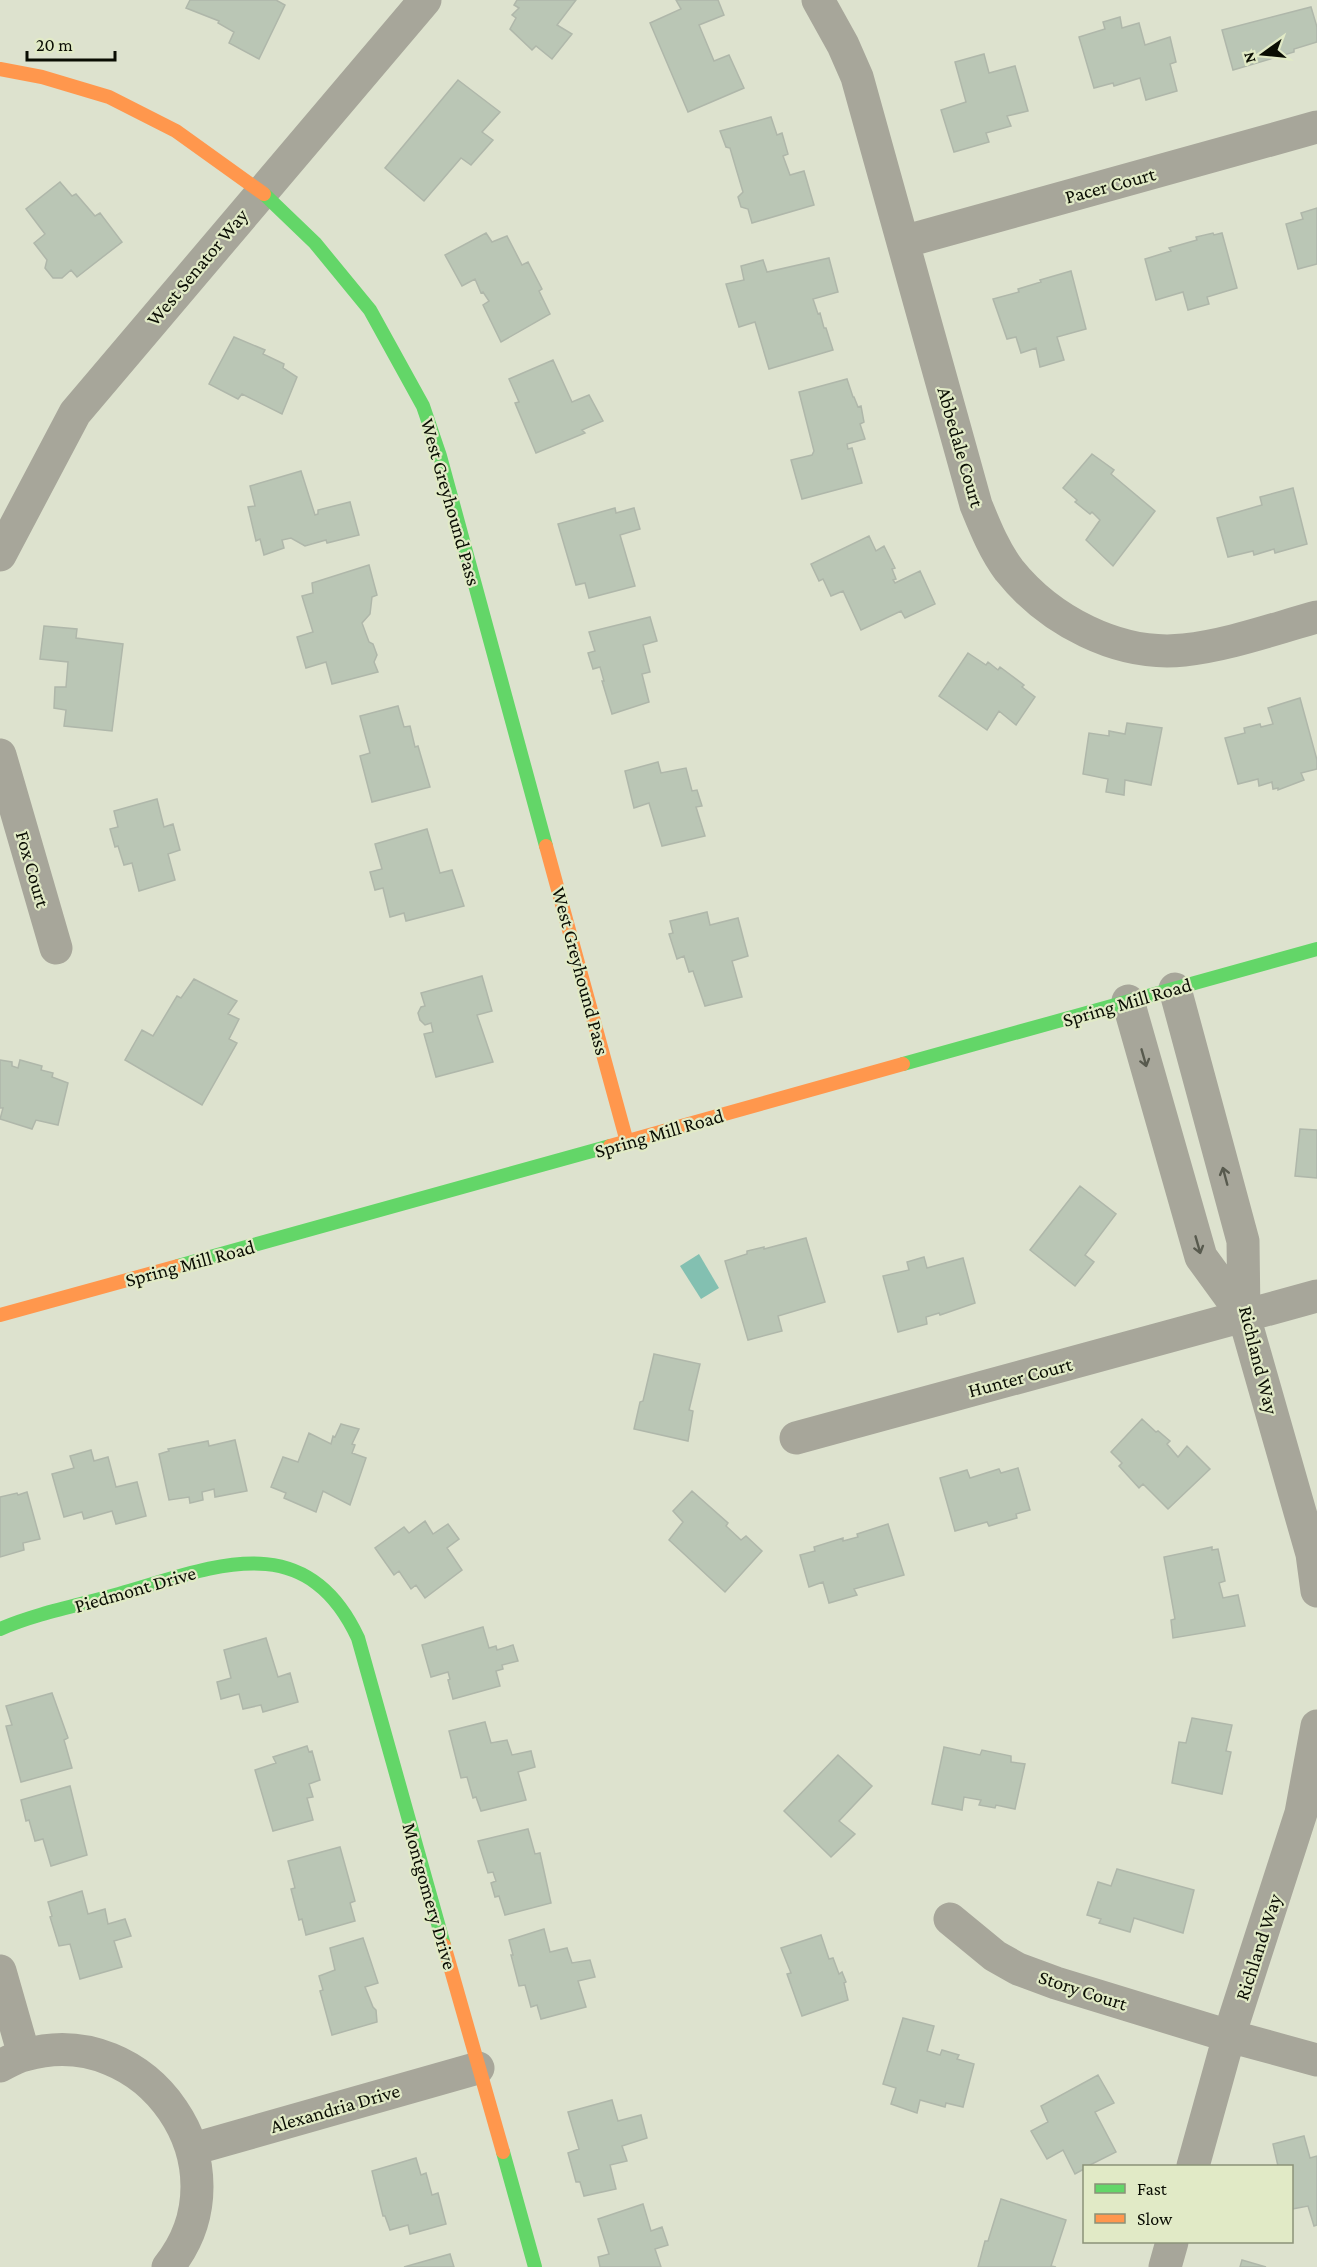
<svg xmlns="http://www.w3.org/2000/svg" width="1317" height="2267" font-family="'Crimson Pro',serif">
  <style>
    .water { fill: #83c0b1 }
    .building { fill: #bac6b5; stroke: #afb7aa; stroke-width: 1.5 }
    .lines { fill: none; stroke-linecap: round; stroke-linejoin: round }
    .street { stroke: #a7a69a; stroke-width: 33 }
    .fast { stroke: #63d668; stroke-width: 14 }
    .slow { stroke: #ff974d; stroke-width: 14 }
    .oneway { stroke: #585a4e }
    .labels { text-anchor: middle; stroke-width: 4.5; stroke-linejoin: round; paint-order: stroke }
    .street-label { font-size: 20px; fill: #0a0d03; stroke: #e1eac6 }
  </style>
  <rect width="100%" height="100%" fill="#dde2ce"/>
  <path class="water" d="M699,1254L719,1288L701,1299L680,1266Z"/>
  <path class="building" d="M190,0H276L285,5L259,59L229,43L234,32L218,23L219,21L186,8Z
    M517,0H576L557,25L572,34L552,59L536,46L532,50L510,29L516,18L512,15L519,8L514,5Z
    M676,0H718L724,15L699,25L714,61L729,55L744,88L688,112L650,23L681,9Z
    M1311,7L1317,27V42L1294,49V52L1233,70L1222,30Z
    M1120,17L1122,28L1139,23L1145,45L1170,37L1176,62L1170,64L1177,91L1146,100L1140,78L1114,86L1113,83L1094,88L1079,37L1105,29L1103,22Z
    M984,54L989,73L1015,66L1028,111L1007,116L1011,126L986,133L989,142L954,152L941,110L966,102L955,62Z
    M458,80L500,112L482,132L493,140L471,165L461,158L424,201L385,168Z
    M771,117L777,135L782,133L788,154L783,156L790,175L804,171L814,205L752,223L748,209L741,207L738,197L743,192L730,148L726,147L720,131Z
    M60,182L72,196L76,194L95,216L100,213L122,242L77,277L71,270L62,278H53L45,268L47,260L34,243L45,234L26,209Z
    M1317,208V264L1298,269L1286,224L1303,219L1301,213Z
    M486,233L492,242L507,236L522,265L528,262L542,289L539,291L550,314L501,342L483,305L489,301L483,292L481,293L475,279L462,286L445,255Z
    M1213,233L1214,235L1222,233L1237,288L1207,297L1209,304L1188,310L1183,292L1156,300L1145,259L1171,251L1169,248L1197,240L1196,237Z
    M829,258L838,292L813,299L818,314L820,313L824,328H826L833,350L769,369L755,322L739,327L726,284L744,280L741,266L763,260L767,272Z
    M1071,271L1086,329L1057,337L1064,360L1040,367L1036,348L1021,353L1016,337L1007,339L993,299L1019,292L1018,289L1041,282L1040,280Z
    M234,337L265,350L263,354L284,364L283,368L297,377L282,414L242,394L238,399L209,384Z
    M553,360L572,402L589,395L603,421L582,430L585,433L536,453L515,403L519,402L509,379Z
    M847,379L853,397H854L858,407L861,406L864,422L860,424L865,439L847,444L848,449L852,448L862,483L802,499L791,460L812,455L814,451L799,392Z
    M1092,454L1114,470L1111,474L1155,511L1113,566L1086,540L1100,520L1092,512L1090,514L1075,502L1077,500L1063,488Z
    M301,471L315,515L318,514V510L350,502L359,535L327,543L326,540L305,546L291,538L282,540L284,548L264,555L260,539L256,541L248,507L255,506L250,486Z
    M1293,488L1307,544L1275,553L1274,549L1254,555L1253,551L1228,557L1217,518L1262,505L1260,497Z
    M615,508L616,513L634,508L640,529L620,535L635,586L589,598L585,583L576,585L558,524Z
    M869,536L876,551L884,546L895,568L892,569L896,579L893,580L895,583L920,571L935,604L905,618L901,611L861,630L843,591L831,596L823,579L819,581L811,564Z
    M369,565L377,595L372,597L370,614L362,623L369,642L373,644L377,655L374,662L378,672L332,684L326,662L306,668L297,637L313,632L302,596L313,593L312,583Z
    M650,617L657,641L643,645L650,672L642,674L649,702L612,714L602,681H604L600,667L593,669L588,653L595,651L589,632Z
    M44,626L77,629L76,638L123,644L112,731L64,726L66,710L54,708L55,687H66L68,662L40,659Z
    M968,653L986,665L988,662L998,670L1000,667L1024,685L1022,687L1035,697L1016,725L999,711L987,730L939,696Z
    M1300,698L1317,760V769L1301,773L1304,780L1278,790V788L1273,789L1272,782L1259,786L1258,779L1238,784L1225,738L1245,733L1244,728L1260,724L1261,727L1273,724L1268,708Z
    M398,706L404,727L410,726L415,747L418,746L430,787L372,802L360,756L370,753L360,716Z
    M1127,723L1162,728L1151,785L1125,780L1124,795L1106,792L1108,779L1083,774L1089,733L1109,736V731L1125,734Z
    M658,762L661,773L686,768L692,791L697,790L702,806L696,807L705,836L662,846L649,803L634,808L625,771Z
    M157,799L164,827L173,824L180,850L168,854L175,880L139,891L132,863L124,865L118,846L115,847L110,829L118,827L114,811Z
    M427,829L440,873L452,870L464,906L406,921L404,913L390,917L383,888L375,890L370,872L382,869L375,844Z
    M707,912L710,925L738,918L748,956L732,961L742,997L705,1006L693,971L689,972L684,956L677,959L669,934L673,933L670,921Z
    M482,976L492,1011L477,1015L493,1062L436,1077L424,1034L433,1032L431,1023L425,1025L420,1020L418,1013L421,1007L425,1006L421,993Z
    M194,979L237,1001L228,1014L239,1019L229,1039L237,1043L202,1105L125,1060L142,1030L153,1036L177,996L181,998Z
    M0,1060L12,1062V1066L18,1068L20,1060L42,1066L41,1070L53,1073L52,1077L68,1083L58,1125L36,1120L32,1129L0,1119L3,1108H0Z
    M1300,1129L1317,1130V1178L1295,1176Z
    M1080,1186L1116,1214L1085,1255L1094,1262L1075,1286L1030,1250Z
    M806,1238L825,1302L778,1316L782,1331L748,1340L725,1261L747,1254V1251L764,1247V1249Z
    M924,1257L927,1268L963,1258L975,1303L940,1315L939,1313L926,1317L927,1324L898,1332L883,1276L909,1270L907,1262Z
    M654,1354L700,1364L689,1410L693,1411L688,1441L634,1429L640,1402L643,1401Z
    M1142,1419L1156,1432L1158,1431L1170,1441L1167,1444L1178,1457L1187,1446L1210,1469L1168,1509L1143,1484L1139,1488L1119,1466L1122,1463L1111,1452Z
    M341,1424L359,1429L352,1444L355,1445L352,1453L366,1458L350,1505L323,1491L316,1512L284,1498L286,1493L271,1487L283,1457L298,1462L309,1433L331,1444L333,1436L335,1437Z
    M235,1440L247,1491L215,1497L214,1489L202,1492L203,1500L190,1503L189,1497L169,1500L159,1454L169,1451L168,1449L208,1441L209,1446Z
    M91,1450L94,1461L108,1457L116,1487L137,1482L146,1516L116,1524L112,1511L84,1519L82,1512L64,1517L52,1474L74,1468L70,1456Z
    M1018,1468L1030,1510L1016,1514L1017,1518L989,1526L987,1522L955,1531L940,1478L967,1470L970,1478L999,1469L1001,1473Z
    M692,1491L728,1523L726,1526L741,1540L746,1536L762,1551L725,1592L669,1540L683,1522L673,1511Z
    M27,1492L40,1539L23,1543L24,1550L0,1557V1497L17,1493L18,1495Z
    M425,1521L433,1534L448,1524L459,1539L447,1548L462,1570L425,1598L416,1585L411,1589L399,1571L394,1575L375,1548L404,1527L409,1533Z
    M888,1524L904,1575L854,1589L857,1595L829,1603L823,1582L809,1587L800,1555L815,1551L814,1547L843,1538V1541L858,1537L857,1534Z
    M1212,1547V1550L1218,1549L1225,1581L1219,1583L1223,1598L1238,1595L1245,1626L1173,1638L1171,1620L1175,1619L1164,1557Z
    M483,1627L489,1648L496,1646L497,1650L513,1645L518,1661L502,1665L503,1669L496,1671L500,1686L453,1699L448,1680L450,1679L448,1672L431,1677L422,1645Z
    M266,1638L278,1677L290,1673L298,1702L263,1712L261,1705L243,1709L239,1694L221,1699L217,1682L231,1678L224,1650Z
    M52,1693L68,1738L64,1740L72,1768L21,1782L6,1726L12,1725L6,1706Z
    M1192,1718L1232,1725L1226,1751L1231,1752L1222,1794L1172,1783L1179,1742L1186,1743Z
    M485,1722L491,1743L507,1740L512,1755L531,1751L535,1767L518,1772L526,1800L481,1811L476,1797L473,1798L467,1777L461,1778L449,1731Z
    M307,1746L309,1752L312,1751L320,1780L309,1784L313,1797L307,1798L313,1820L273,1831L255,1770L276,1763L273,1757Z
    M944,1747L980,1755L982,1750L1011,1756V1762L1025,1764L1015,1809L996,1805L995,1808L979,1805L981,1800L964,1797L962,1810L932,1804Z
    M838,1755L872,1786L839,1821L855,1834L831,1857L784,1811Z
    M70,1786L87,1855L51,1866L43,1839L35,1841L29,1820L26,1821L21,1800Z
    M528,1829L535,1854L540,1853L551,1903L505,1915L499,1896L495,1897L491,1883L496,1881L493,1872L488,1873L478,1841Z
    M340,1847L355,1901L350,1903L355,1921L306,1935L302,1919L299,1920L291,1889L295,1888L288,1861Z
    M1117,1869L1194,1890L1183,1933L1134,1918L1130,1932L1099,1923L1101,1919L1087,1915L1098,1882L1111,1886Z
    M82,1891L88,1914L105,1909L108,1924L125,1919L131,1936L114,1941L122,1967L80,1979L70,1944L59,1946L50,1917L52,1916L48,1902Z
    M544,1929L550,1952L567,1948L572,1963L590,1960L595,1977L578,1981L586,2007L541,2019L537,2005L531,2007L525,1985L519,1986L511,1955H513L509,1940Z
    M821,1935L829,1959L833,1958L839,1974L842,1972L846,1982L844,1983L848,2000L802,2016L787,1974L791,1973L781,1948Z
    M363,1938L378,1983L365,1987L373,2007L376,2010L377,2022L332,2035L320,1991L323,1990L319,1976L335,1970L330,1948Z
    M903,2018L934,2026L927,2051L940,2055L942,2050L959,2055L957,2059L974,2064L963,2107L946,2103L945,2107L920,2100L917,2113L891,2104L896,2088L883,2084Z
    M1098,2075L1114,2103L1095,2112L1116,2152L1088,2166H1084V2169L1075,2174L1063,2150L1047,2159L1031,2131L1048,2122L1041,2106Z
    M612,2100L618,2121L641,2115L647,2138L622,2146L627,2161L610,2165L616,2189L584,2196L580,2182H576L568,2153L579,2149L568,2112Z
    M1304,2136L1310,2158L1317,2156V2225L1314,2226L1308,2206L1292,2209V2166H1278L1273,2144Z
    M416,2158L421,2175L426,2173L432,2195L438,2193L446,2224L410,2234L408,2225L390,2230L385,2216H383L372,2171Z
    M1001,2199L1066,2220L1051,2266L1056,2267H978L985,2241H988Z
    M643,2204L651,2231L662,2227L668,2245L655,2249L661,2267H600L598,2257L609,2254L598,2219Z
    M450,2254L454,2267H404Z
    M1242,2260L1266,2267H1240Z"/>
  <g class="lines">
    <path class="street" d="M818,0L843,45L857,77L976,505C985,527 994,550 1009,570C1049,620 1118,657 1184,650C1229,645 1273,629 1317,617
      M903,242L1317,127
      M0,555L75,413L425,0
      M0,755L56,948
      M1175,989L1243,1241L1244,1316L1312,1554L1317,1591
      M1128,1001L1201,1257L1244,1316
      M796,1438L1317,1296
      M950,1919L995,1956L1018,1969L1056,1983L1229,2036L1317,2060
      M0,1971L24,2055
      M0,2066C8,2062 16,2057 25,2055C147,2020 249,2166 168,2267
      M193,2149L478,2068
      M1193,2166L1229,2036L1301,1813L1317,1726
      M1165,2267L1172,2242"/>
    <path class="fast" d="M264,194L315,243L370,310L423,406L440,456L546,846
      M903,1064L1317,949
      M178,1266L610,1146
      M0,1629C37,1613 80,1605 119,1594C211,1568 305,1524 358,1638L444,1945
      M503,2152L535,2267"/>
    <path class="slow" d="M0,69L42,77L109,97L176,131L264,194
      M546,846L627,1142
      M610,1146L903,1064
      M0,1315L178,1266
      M444,1945L503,2152"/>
  </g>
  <defs><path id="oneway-shaft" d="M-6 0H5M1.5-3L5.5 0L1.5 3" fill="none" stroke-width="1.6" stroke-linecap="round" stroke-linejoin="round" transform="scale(1.5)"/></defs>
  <g class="oneway">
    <use href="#oneway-shaft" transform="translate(1144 1058) rotate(74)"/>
    <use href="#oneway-shaft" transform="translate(1225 1176) rotate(-105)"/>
    <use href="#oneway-shaft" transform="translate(1198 1245) rotate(74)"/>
  </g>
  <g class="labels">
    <g class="street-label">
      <text transform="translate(1110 185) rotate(-15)" y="7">Pacer Court</text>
      <text transform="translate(197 267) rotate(-50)" y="7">West Senator Way</text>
      <text transform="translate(961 447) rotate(74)" y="7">Abbedale Court</text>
      <text transform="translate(451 502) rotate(74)" y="7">West Greyhound Pass</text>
      <text transform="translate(33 869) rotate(74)" y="7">Fox Court</text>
      <text transform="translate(581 971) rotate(75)" y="7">West Greyhound Pass</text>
      <text transform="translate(1127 1002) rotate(-16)" y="7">Spring Mill Road</text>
      <text transform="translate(659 1133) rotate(-16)" y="7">Spring Mill Road</text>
      <text transform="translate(190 1263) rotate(-15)" y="7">Spring Mill Road</text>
      <text transform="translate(1259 1360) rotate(76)" y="7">Richland Way</text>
      <text transform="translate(1020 1377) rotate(-15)" y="7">Hunter Court</text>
      <text transform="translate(135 1589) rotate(-16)" y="7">Piedmont Drive</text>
      <text transform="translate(430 1896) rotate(74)" y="7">Montgomery Drive</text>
      <text transform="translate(1258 1947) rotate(-72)" y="7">Richland Way</text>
      <text transform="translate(1083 1990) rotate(18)" y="7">Story Court</text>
      <text transform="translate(335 2108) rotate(-16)" y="7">Alexandria Drive</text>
    </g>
  </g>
  <rect x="1083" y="2165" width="210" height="78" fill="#e1eac6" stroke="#8b9278" stroke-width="1.5"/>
  <rect x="1095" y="2184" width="30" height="9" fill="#63d668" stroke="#8b9278" stroke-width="1.5"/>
  <text x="1137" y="2195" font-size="18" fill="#0a0d03">Fast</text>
  <rect x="1095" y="2214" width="30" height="9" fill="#ff974d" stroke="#8b9278" stroke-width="1.5"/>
  <text x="1137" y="2225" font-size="18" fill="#0a0d03">Slow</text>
  <g transform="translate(1263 54) rotate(255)" stroke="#e1eac6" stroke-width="4.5" paint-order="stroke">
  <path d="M0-4.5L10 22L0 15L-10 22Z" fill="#0a0d03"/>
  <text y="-9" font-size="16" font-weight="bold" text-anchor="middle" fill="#0a0d03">N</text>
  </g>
  <path d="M27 51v9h88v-9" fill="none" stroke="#0a0d03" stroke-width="3"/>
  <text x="36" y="51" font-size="18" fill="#0a0d03" stroke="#e1eac6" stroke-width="4.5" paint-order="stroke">20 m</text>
</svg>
